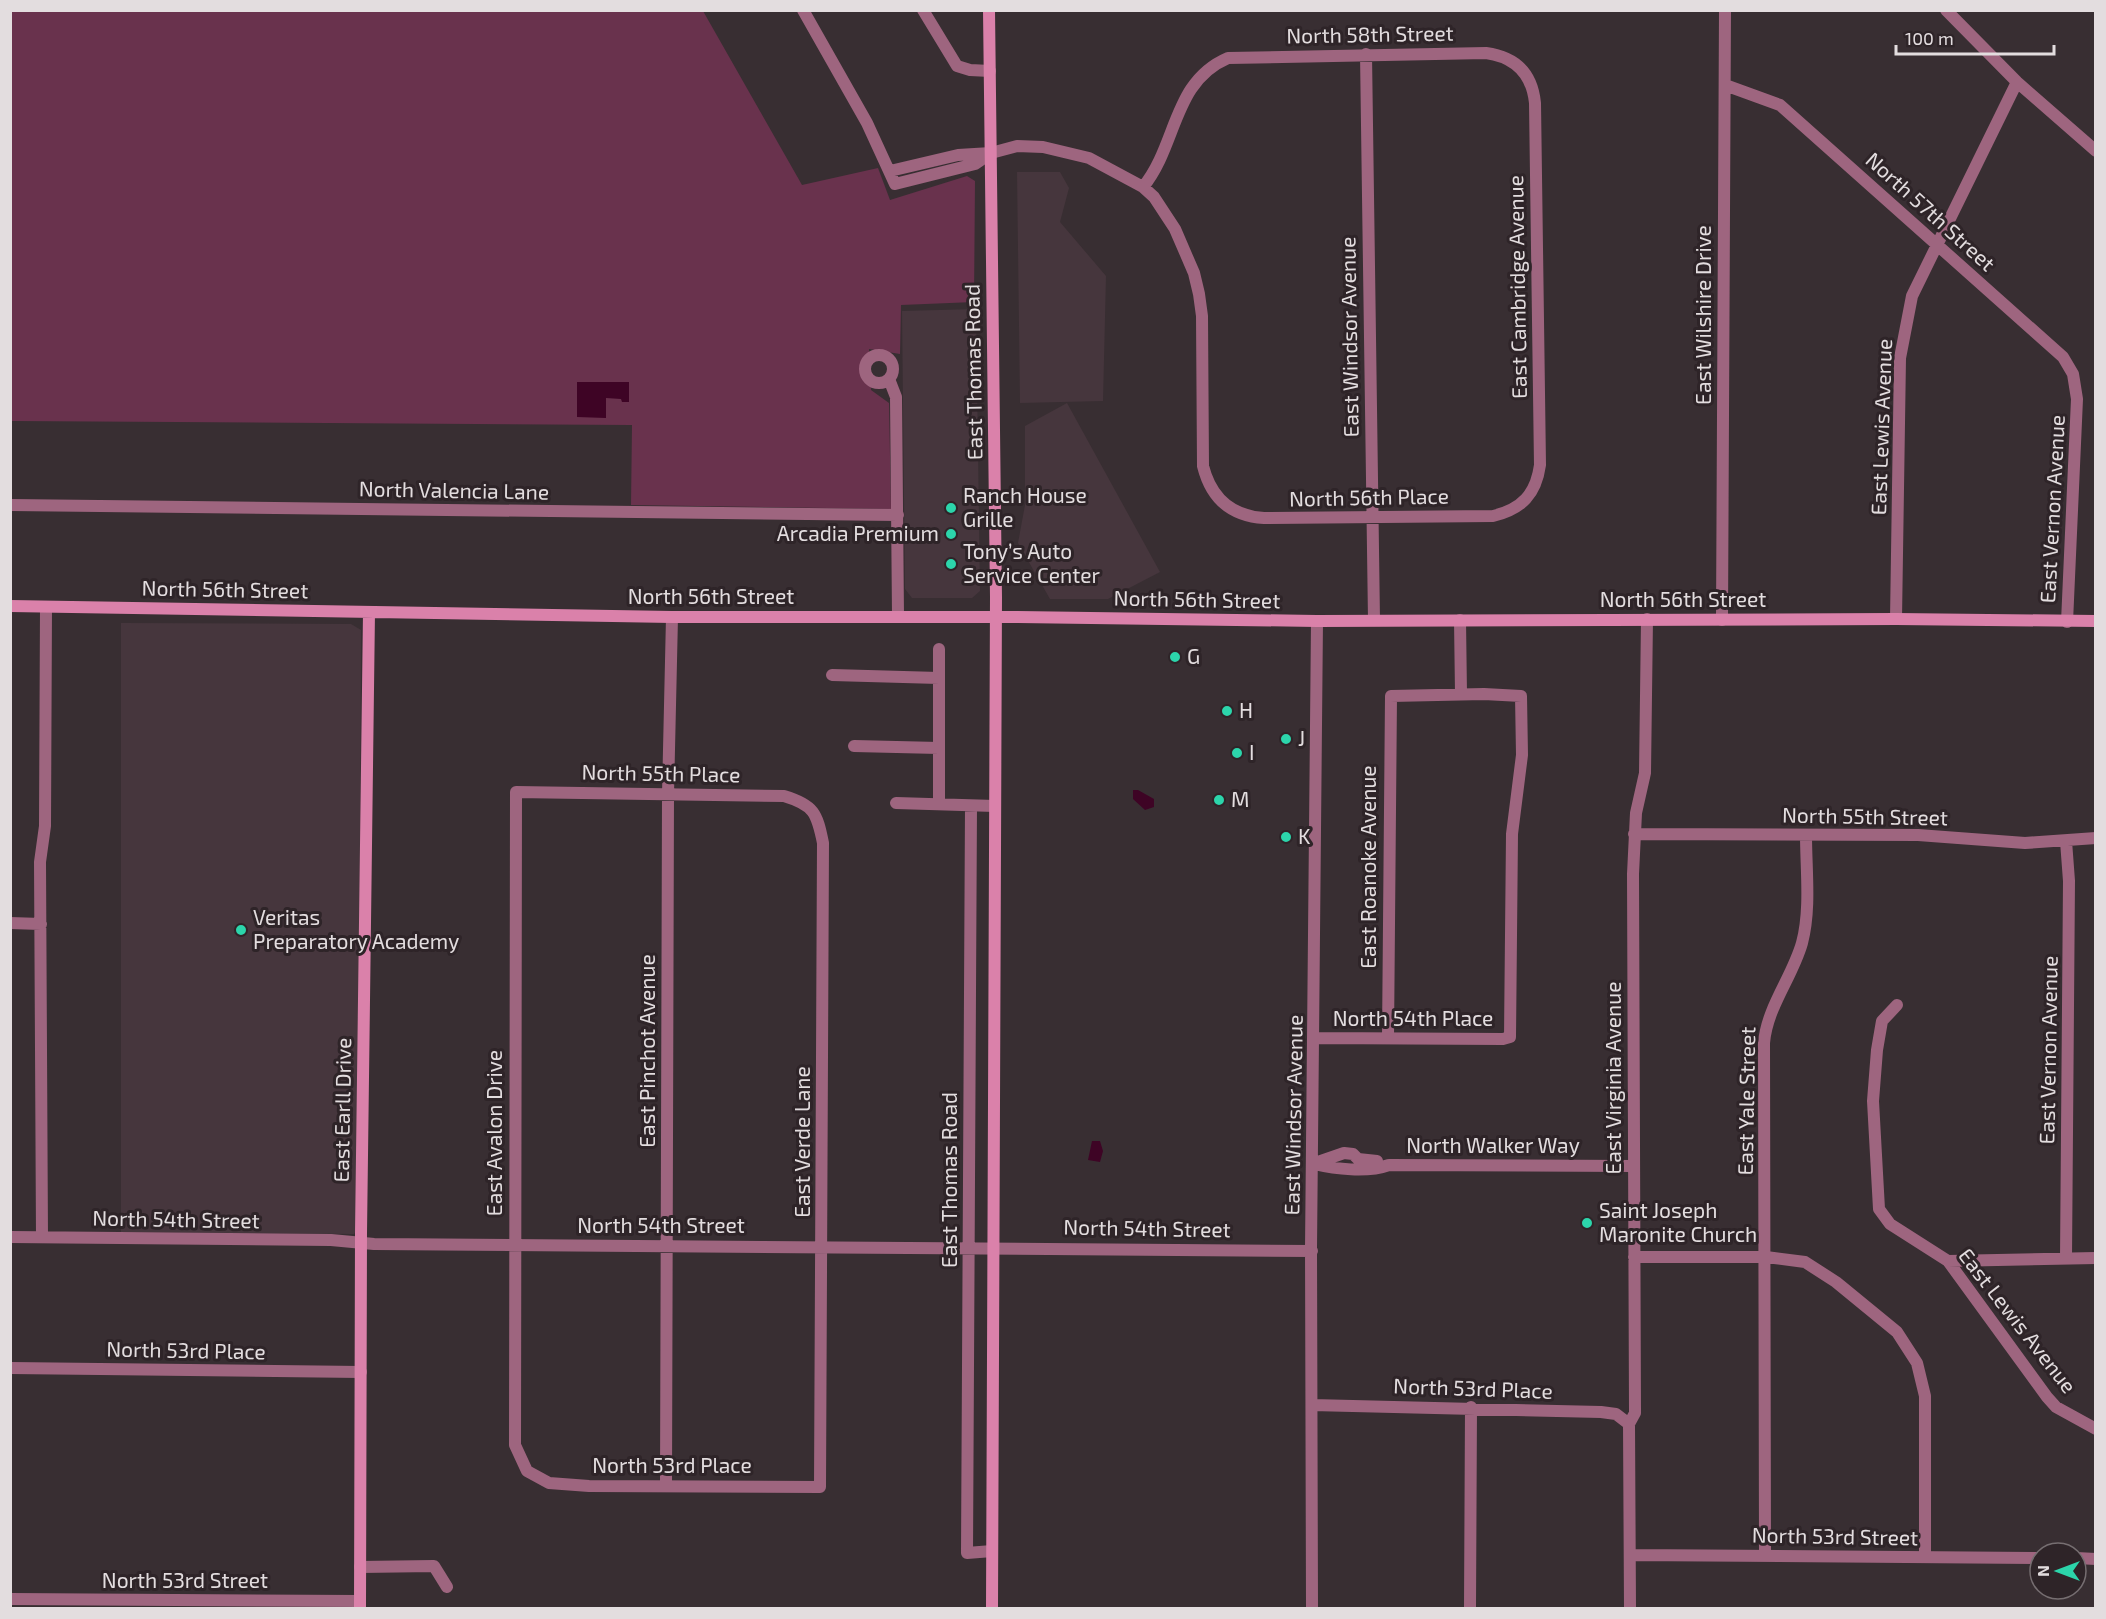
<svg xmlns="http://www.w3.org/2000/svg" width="2106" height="1619" font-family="'Exo 2',sans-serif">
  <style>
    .built { fill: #46363d }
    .green { fill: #69324d }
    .water { fill: #3e0425 }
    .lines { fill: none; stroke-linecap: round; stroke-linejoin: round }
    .street { stroke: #9e657f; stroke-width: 12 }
    .secondary { stroke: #da81aa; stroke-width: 12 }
    .poi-dot { fill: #2cd5ab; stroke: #2e2428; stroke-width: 2 }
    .labels { text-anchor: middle; stroke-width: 6; stroke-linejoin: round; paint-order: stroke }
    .street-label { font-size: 21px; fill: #e3dddf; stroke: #2e2428 }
    .poi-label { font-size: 21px; fill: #e3dddf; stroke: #2e2428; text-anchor: start }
  </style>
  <rect width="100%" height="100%" fill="#382e32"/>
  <path class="built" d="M1017,172H1060L1069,188L1060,222L1106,276L1103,401L1020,403Z
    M976,309L980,591L972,598H912L905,589L902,311Z
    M1067,403L1160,572L1108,599H1050L1018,543L1025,505V426Z
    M121,623L351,624L361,630L359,1226L354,1234L121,1232Z"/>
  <path class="green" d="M10,11H703L802,185L878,168L890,200L967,176L975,181L974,302L901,305L900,354L869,349L871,390L889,403L891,509L631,505L632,425L11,421Z"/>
  <path class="water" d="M577,382H629V402H622L621,399L606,398V418L577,417Z
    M1133,790H1138L1154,799V807L1145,810L1133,799Z
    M1092,1141H1100L1103,1151L1100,1162L1088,1160Z"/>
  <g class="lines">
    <path class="street" d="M803,10L867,123L895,184L975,164L991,153
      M923,10L957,66L970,70L990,71
      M1946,10L2017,82L2096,151
      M1366,54L1374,620
      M1725,85L1780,105L2063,357L2073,374L2077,399L2067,622
      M890,171L958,155L991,153L1017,146L1043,147L1089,158L1143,187L1154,197L1175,229L1194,273L1199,294L1202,316L1203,466C1211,498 1231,516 1264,518L1493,516C1522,509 1536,494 1540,465L1535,103C1532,73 1515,57 1486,53L1228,58C1172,82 1178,144 1143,187
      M865 369a14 14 0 1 1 28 0a14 14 0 1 1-28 0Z
      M889,379L896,397L898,616
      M10,505L898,515
      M1896,619L1900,358L1912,296L2017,82
      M1460,620L1461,694
      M1722,620L1725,10
      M939,649V803
      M832,675L939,678
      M854,746L939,748
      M516,792L784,796C814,805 817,813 823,843L820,1487L589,1486L549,1483L527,1471L515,1445Z
      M896,803L995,806
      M971,806L967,1553L992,1551
      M1634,834L1918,835L2025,843L2096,838
      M10,923L41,924
      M1897,1005L1882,1021L1877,1050L1873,1101L1879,1209L1890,1224L1948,1261L2047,1397L2056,1407L2096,1429
      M1315,1038L1503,1039L1510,1037L1512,834L1522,755L1521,696L1484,694L1391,696L1388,1038
      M1315,1163L1344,1153L1353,1154L1358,1159L1377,1161
      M1314,1164C1335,1169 1367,1173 1389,1165L1634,1166
      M10,1237L331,1240L374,1244L1312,1251
      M42,1237L40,862L45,826L46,607
      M1634,1257H1766L1805,1262L1836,1282L1897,1332L1917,1363L1925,1396V1557
      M2066,1258L2069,881L2066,841
      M1948,1261L2096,1258
      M10,1368L361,1372
      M1312,1405L1601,1412L1616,1414L1629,1424
      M666,1485L668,794L672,617
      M1630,1555L2040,1558
      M1765,1556L1764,1043C1767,1007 1792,978 1802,943C1811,909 1806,870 1806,835
      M2076,1558L2096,1559
      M360,1567L434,1566L447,1587
      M10,1599L360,1601
      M1312,1608L1311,1248L1317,621
      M1470,1608L1471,1407
      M1630,1608L1629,1424L1635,1413L1633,874L1636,813L1645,773L1647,619"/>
    <path class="secondary" d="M989,10L996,597L992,1608
      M10,606L672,617H1018L1317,621L1896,619L2096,621
      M360,1608L361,1233L369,612"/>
  </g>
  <g class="poi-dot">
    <circle cx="951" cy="508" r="6"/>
    <circle cx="951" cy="534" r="6"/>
    <circle cx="951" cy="564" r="6"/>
    <circle cx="1175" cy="657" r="6"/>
    <circle cx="1227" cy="711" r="6"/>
    <circle cx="1286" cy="739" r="6"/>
    <circle cx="1237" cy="753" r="6"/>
    <circle cx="1219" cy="800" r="6"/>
    <circle cx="1286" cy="837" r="6"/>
    <circle cx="241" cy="930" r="6"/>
    <circle cx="1587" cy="1223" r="6"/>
  </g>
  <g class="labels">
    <g class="street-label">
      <text transform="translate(1370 35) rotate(-1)" y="7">North 58th Street</text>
      <text transform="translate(1930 212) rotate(42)" y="7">North 57th Street</text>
      <text transform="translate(1518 287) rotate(-91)" y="7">East Cambridge Avenue</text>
      <text transform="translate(1704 315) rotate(-90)" y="7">East Wilshire Drive</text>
      <text transform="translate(1350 337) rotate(-91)" y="7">East Windsor Avenue</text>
      <text transform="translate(974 372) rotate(-91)" y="7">East Thomas Road</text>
      <text transform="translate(1882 427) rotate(-88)" y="7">East Lewis Avenue</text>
      <text transform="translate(454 491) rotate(1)" y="7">North Valencia Lane</text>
      <text transform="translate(1369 498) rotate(-1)" y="7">North 56th Place</text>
      <text transform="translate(2053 509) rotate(-87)" y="7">East Vernon Avenue</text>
      <text transform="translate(225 590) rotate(1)" y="7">North 56th Street</text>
      <text x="711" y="604">North 56th Street</text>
      <text transform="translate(1197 600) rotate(1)" y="7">North 56th Street</text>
      <text x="1683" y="607">North 56th Street</text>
      <text transform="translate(661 774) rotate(1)" y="7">North 55th Place</text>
      <text transform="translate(1865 817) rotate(1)" y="7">North 55th Street</text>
      <text transform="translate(1369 867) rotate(-90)" y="7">East Roanoke Avenue</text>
      <text x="1413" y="1026">North 54th Place</text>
      <text transform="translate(2049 1050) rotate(-89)" y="7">East Vernon Avenue</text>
      <text transform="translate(648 1051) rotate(-90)" y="7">East Pinchot Avenue</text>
      <text transform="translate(1614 1078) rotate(-90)" y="7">East Virginia Avenue</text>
      <text transform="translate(1747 1101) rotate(-89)" y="7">East Yale Street</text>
      <text transform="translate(343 1110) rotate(-89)" y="7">East Earll Drive</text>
      <text transform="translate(1294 1115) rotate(-89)" y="7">East Windsor Avenue</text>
      <text transform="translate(495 1133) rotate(-90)" y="7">East Avalon Drive</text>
      <text transform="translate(803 1142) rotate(-90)" y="7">East Verde Lane</text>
      <text x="1493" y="1153">North Walker Way</text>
      <text transform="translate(950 1180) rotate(-90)" y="7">East Thomas Road</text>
      <text transform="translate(176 1220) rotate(1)" y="7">North 54th Street</text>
      <text x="661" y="1233">North 54th Street</text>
      <text transform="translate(1147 1229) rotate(1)" y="7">North 54th Street</text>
      <text transform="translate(2017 1321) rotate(52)" y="7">East Lewis Avenue</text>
      <text transform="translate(186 1351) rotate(1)" y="7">North 53rd Place</text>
      <text transform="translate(1473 1389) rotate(2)" y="7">North 53rd Place</text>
      <text x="672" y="1473">North 53rd Place</text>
      <text transform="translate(1835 1537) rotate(1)" y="7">North 53rd Street</text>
      <text x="185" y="1588">North 53rd Street</text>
    </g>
    <g class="poi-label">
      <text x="963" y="503">Ranch House<tspan x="963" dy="24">Grille</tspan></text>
      <text x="939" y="541" text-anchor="end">Arcadia Premium</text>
      <text x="963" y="559">Tony’s Auto<tspan x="963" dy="24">Service Center</tspan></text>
      <text x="1187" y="664">G</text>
      <text x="1239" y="718">H</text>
      <text x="1298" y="746">J</text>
      <text x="1249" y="760">I</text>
      <text x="1231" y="807">M</text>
      <text x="1298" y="844">K</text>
      <text x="253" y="925">Veritas<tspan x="253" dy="24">Preparatory Academy</tspan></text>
      <text x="1599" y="1218">Saint Joseph<tspan x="1599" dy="24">Maronite Church</tspan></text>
    </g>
  </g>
  <rect width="2106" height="1619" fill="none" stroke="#e3dddf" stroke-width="24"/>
  <g transform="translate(2058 1571) rotate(270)"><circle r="28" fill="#2e2428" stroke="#766e71" stroke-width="1.5"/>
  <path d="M0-4.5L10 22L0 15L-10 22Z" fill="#2cd5ab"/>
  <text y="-9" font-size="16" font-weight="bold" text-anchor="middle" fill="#e3dddf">N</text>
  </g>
  <path d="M1896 45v9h158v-9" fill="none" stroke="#e3dddf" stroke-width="3"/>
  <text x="1905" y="45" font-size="18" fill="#e3dddf" stroke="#2e2428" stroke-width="4.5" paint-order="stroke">100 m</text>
</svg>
